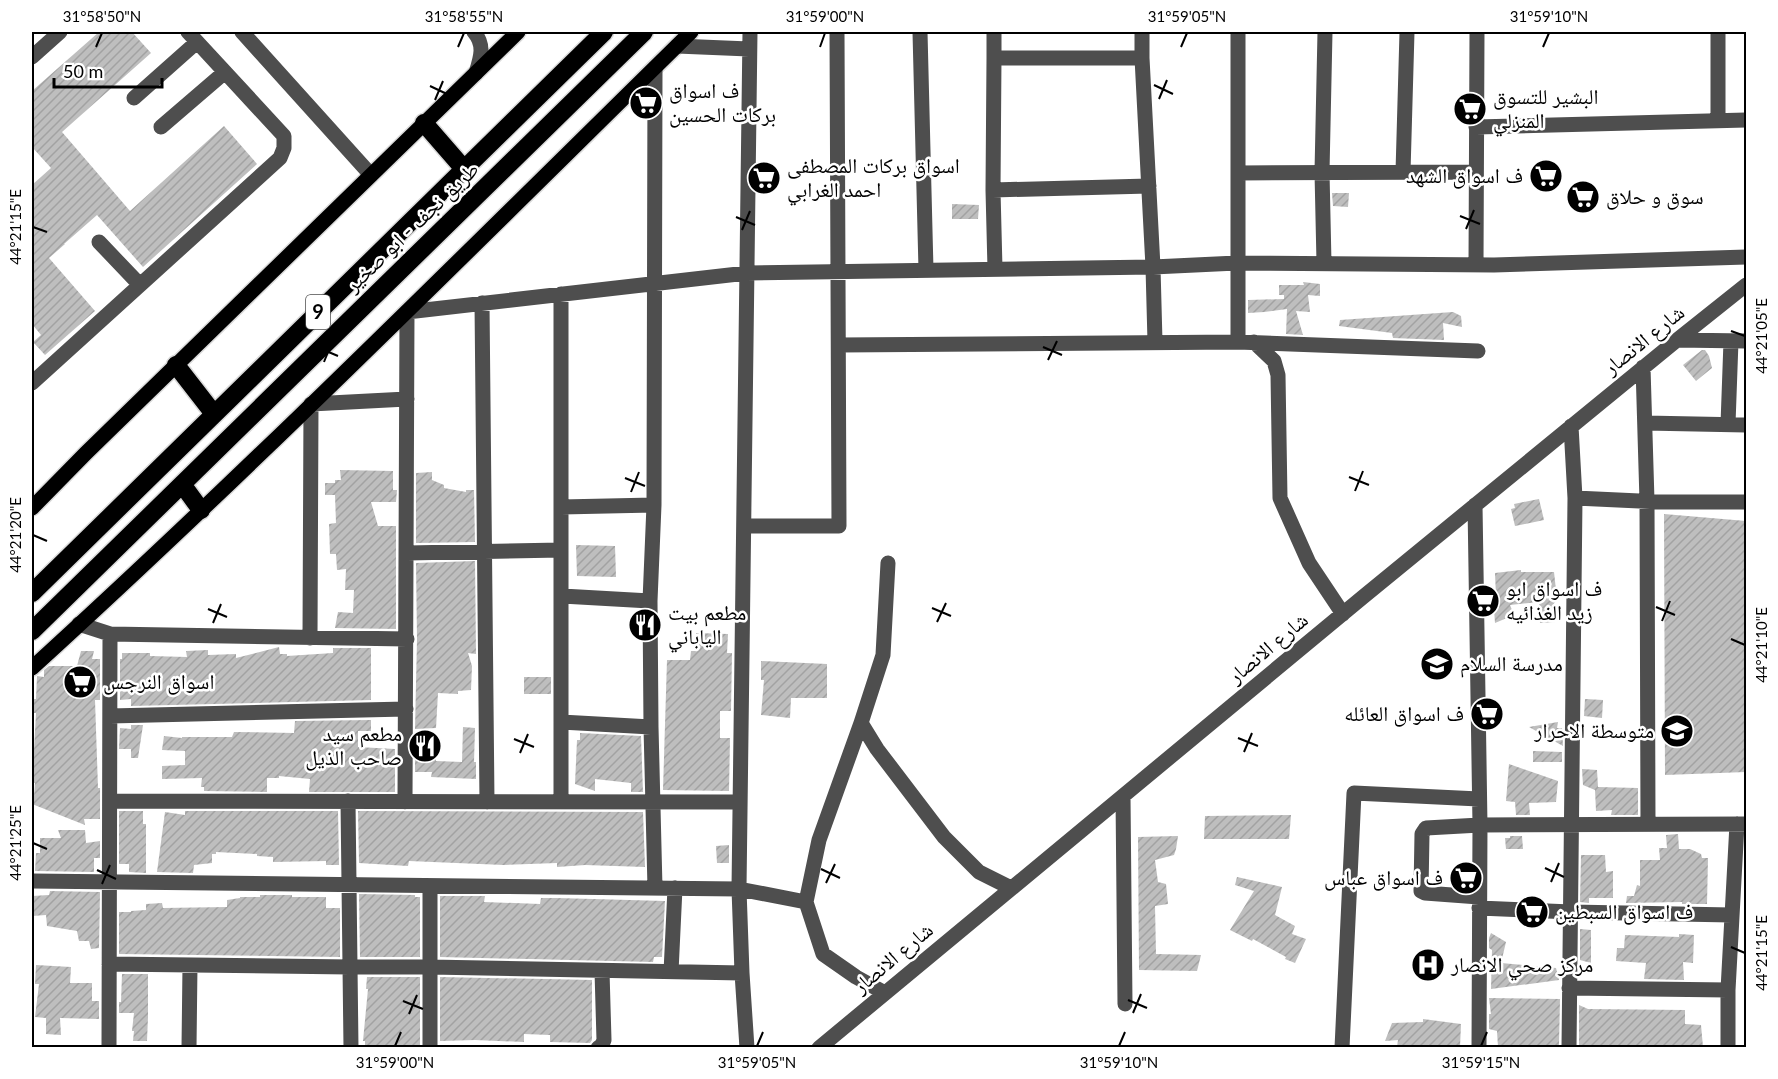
<svg xmlns="http://www.w3.org/2000/svg" width="1778" height="1079" font-family="Lato,'Noto Naskh Arabic',sans-serif">
  <style>
    .building { fill: url(#building-hatch) }
    .lines { fill: none; stroke-linecap: round; stroke-linejoin: round }
    .major-casing { stroke: #dbdbdb; stroke-width: 18 }
    .highway-casing { stroke: #dbdbdb; stroke-width: 21 }
    .minor { stroke: #4e4e4e; stroke-width: 15 }
    .major { stroke: #000; stroke-width: 15 }
    .highway { stroke: #000; stroke-width: 18 }
    .ticks { fill: none; stroke: #000; stroke-width: 2 }
    .labels { text-anchor: middle; stroke-width: 5; stroke-linejoin: round; paint-order: stroke }
    .shield { fill: #fff; stroke: #4c4c4c; stroke-width: 1.5 }
    .shield-label { font-size: 20px; font-weight: bold; fill: #000 }
    .poi-label { font-size: 21px; fill: #000; stroke: #fff; text-anchor: start }
    .street-label { font-size: 21px; fill: #000; stroke: #fff }
    .neatline { fill: none; stroke: #000; stroke-width: 2 }
    .ticks-label { font-size: 15px; text-anchor: middle; fill: #000 }
  </style>
  <defs>
    <pattern id="building-hatch" width="6" height="6" patternUnits="userSpaceOnUse" patternTransform="scale(1.5)"><rect width="6" height="6" fill="#bebebe"/><path d="M-1 1l2-2M0 6l6-6M5 7l2-2" fill="none" stroke="#a2a2a2"/></pattern>
  </defs>
  <rect width="100%" height="100%" fill="#fff"/>
  <path class="building" d="M99,32H132L151,53L62,132L130,211L224,126L257,164L143,267L97,215L64,244H65L49,258L95,311L45,355L33,342L41,335L32,324V185L51,168L32,147V91Z
    M1332,193H1349L1348,207L1333,206Z
    M952,204L979,205L978,219H952Z
    M1303,282L1320,284V296L1308,295L1310,312L1296,311L1303,335L1286,334L1287,309L1264,312L1248,313V300L1284,299V295H1279V285H1304Z
    M1453,312L1461,316L1462,327L1443,323L1444,340L1393,338L1392,333L1339,326L1340,320Z
    M1702,350H1705L1709,356L1712,368L1696,381L1683,365Z
    M340,470L393,471V490H397L396,502H371L378,526H396V629L335,628L338,612L353,613L354,590H345L346,569L337,570L336,554H330L329,524L336,523L335,495H325V483H335V480H341Z
    M432,472V480L444,485V488L466,492V490H474L475,542L416,543V473Z
    M1539,499L1544,520L1515,526L1511,509L1515,508L1514,504Z
    M1664,514L1746,521V772L1665,775Z
    M576,545L615,546L616,577L577,576Z
    M475,561L476,654L468,653L472,666L471,690L458,691V694L438,693L436,728L415,729L417,639L416,563Z
    M1521,570V572H1554L1556,590H1561L1552,608L1555,622L1540,623L1539,602L1510,605L1514,615L1495,623L1493,596H1496L1495,573Z
    M696,633L728,634L727,653H732L731,711H720V738H730L729,791L663,790L667,660H690L691,651H696Z
    M279,647L280,654H287V656L333,653V648H371V700L131,706V699L120,700V659H122V653H150V656L187,657L186,651L208,650V655L236,654V658Z
    M81,651H94L92,659H100V700H95L98,788H100V819H84L85,825L32,804L34,796L35,783H32V750H34L36,713H32V699H36L37,676L44,677V670L49,666H77Z
    M761,661L827,664V698H791L790,718L761,715L764,680H761Z
    M524,677H551V694H524Z
    M1585,699L1603,700L1602,718L1584,716Z
    M371,720V731H358V747L395,749V792H309L310,779L279,776V778H267V792L204,791V787H201L202,778L162,779V766L185,765V751L162,750L164,736L182,738V737H232L234,732L294,733L295,721Z
    M1558,722L1557,728H1562L1563,746L1529,727Z
    M131,725H143L138,758H131V749H119L120,728L131,729Z
    M463,727L475,728L474,762H476V779L431,777L432,772H415V749L431,750V759H436V761L462,762Z
    M580,733L641,736L643,792H631V783L595,779V791L575,784L577,740H580Z
    M1533,751L1562,752V762H1533Z
    M1509,764L1558,781L1556,802L1529,803L1530,815H1516L1515,802L1506,801Z
    M1582,769L1597,770L1598,787L1638,788V815H1611L1612,810L1596,811L1595,790L1583,785Z
    M119,811H143V824H146V873L129,872V864H119Z
    M185,811H338L339,865H326V861L273,862V857L257,856V854L216,852V854H212V863L194,865L193,873L157,872L165,812L185,815Z
    M358,811L643,812L645,867L585,865L557,867V863L504,865L409,861L408,866L359,863Z
    M1291,815L1289,839H1204L1205,816Z
    M58,830H85L86,843L100,841V858H94V872L35,871L36,853H40V838H61Z
    M1678,834L1679,849H1690L1701,854L1702,858H1708L1707,904H1682V902L1626,903L1627,896H1634L1637,885L1640,886V860H1660L1659,848H1667L1666,835Z
    M1178,836L1176,849L1174,855L1155,860L1158,882L1166,884L1168,904L1155,906L1156,954L1201,955L1197,971L1139,970L1138,837Z
    M1510,836H1522L1523,849H1506L1505,838H1510Z
    M729,845V863H717L716,846Z
    M1581,855H1605L1606,872L1613,871V898H1589V903L1580,902Z
    M1237,877L1282,887L1275,915L1295,926L1292,934L1306,939L1295,963L1285,959L1286,957L1253,939L1252,941L1230,930L1254,891L1235,885Z
    M50,891L100,892L99,948L91,949L89,941H79L77,931L47,926L46,915L32,916V896L49,895Z
    M359,894L415,895V897H420V957H360Z
    M260,895H292V897H326V908H340V957L119,954V912H131V911L146,910V904L162,903L163,908L227,907V900L240,898V897H260Z
    M440,896H485L484,902L540,904L541,898H557L665,901L662,957H654L653,962L440,957Z
    M1580,929L1591,930V963L1580,960Z
    M1491,933L1506,942L1501,963L1556,968L1559,980L1491,989L1492,950L1489,948V938Z
    M1679,934L1694,935L1693,963L1683,962L1684,980L1644,979L1646,963L1616,961L1617,948H1624L1625,935L1679,937Z
    M36,965L71,967L70,983H92V1001H99V1019L60,1018L61,1035L46,1034V1018L35,1017L39,984H35Z
    M122,974H148V1017L147,1041H133L134,1031H132L134,1013H119V1002H121Z
    M367,977H420V1047H365V1041H363L368,989H366Z
    M440,977L592,980V1040L590,1043L550,1042V1035L524,1034V1042L475,1040L440,1041Z
    M1489,998L1560,999L1559,1045H1558L1557,1047H1498L1497,1031L1489,1029V1014H1491Z
    M1579,1005L1588,1009L1685,1010V1024L1701,1025L1703,1047H1579Z
    M1423,1019L1461,1024L1460,1047H1397L1398,1040L1385,1041L1392,1023L1423,1022Z"/>
  <g class="lines">
    <defs>
      <path id="major" d="M32,508L86,453L518,32
        M32,668C258,462 473,246 691,32"/>
      <path id="highway" d="M424,123L464,169
        M176,365L214,414
        M182,484L201,510
        M32,593L604,32
        M32,631L644,32"/>
    </defs>
    <use href="#major" class="major-casing"/>
    <use href="#highway" class="highway-casing"/>
    <path class="minor" d="M242,32L371,175
      M474,32C485,45 481,57 476,73
      M920,32L926,270
      M1142,32V58
      M1238,32V342
      M1718,32V121
      M677,46L749,49
      M32,57L60,32
      M994,58V32
      M134,98L197,42
      M161,127L225,72
      M1476,127L1746,120
      M1403,172L1407,32
      M1238,173L1476,172
      M1149,186L993,190L994,58H1142L1153,267L1155,342
      M993,190L995,269
      M99,242L140,285
      M1324,263L1322,172L1325,32
      M1476,264L1477,32
      M482,303L487,802
      M1677,340L1746,341
      M1254,342L1274,361L1278,375L1280,498L1309,563L1343,614
      M839,345L1238,342L1478,351
      M1643,367L1647,501L1648,824
      M32,383L280,158L284,148V136L188,32
      M1645,423L1746,425
      M1728,424L1731,341
      M1575,498L1661,502H1746
      M1475,505L1480,825L1479,1048
      M561,507L654,505
      M744,526H839L837,32
      M407,553L561,550
      M888,563L883,655L861,723L877,749L944,837L979,872L1011,888
      M650,601L654,505L655,68
      M79,624L110,634L407,639
      M310,638L311,404L407,399
      M110,716L406,709
      M561,722L651,727L650,601L562,596
      M861,723L819,840L806,902L823,954L856,977L885,993
      M651,727L655,888
      M1123,796L1125,1004
      M110,801L740,802
      M348,801L351,1048
      M405,802L407,312L747,273L1153,267L1237,263L1494,265L1746,257
      M561,802V294
      M32,881L739,889L806,902
      M430,886V1048
      M1479,897L1425,893L1421,891L1422,834L1426,828L1480,825L1746,824
      M1479,908L1571,912L1732,915
      M109,964L350,967H430L742,973
      M671,972L675,888
      M1569,988L1728,990
      M109,1048L110,634
      M189,1048L190,965
      M598,1048L602,1045L604,1040L602,971
      M747,1048L742,973L739,889L750,32
      M819,1048L1363,597L1677,340L1746,285
      M1342,1048L1354,793L1479,799
      M1569,1048L1575,498L1571,426
      M1728,1048V990L1737,824"/>
    <use href="#major" class="major"/>
    <use href="#highway" class="highway"/>
  </g>
  <path class="ticks" d="M96,47L102,33M458,47L464,33M820,47L825,33M1181,47L1187,33M1543,47L1549,33M1154,85L1173,94M430,86L449,95M1159,99L1167,80M435,100L443,81M1460,216L1480,224M736,217L755,225M33,227L47,232M1466,229L1474,210M742,230L750,211M1731,331L1745,336M1043,347L1062,355M319,348L338,356M1048,360L1057,341M324,362L332,342M1349,477L1369,485M625,478L645,486M1355,491L1363,471M631,492L639,472M33,535L47,541M1656,607L1675,615M932,608L951,616M208,609L227,617M1662,621L1670,601M937,622L946,603M213,623L221,604M1731,639L1745,645M1238,738L1258,746M514,739L534,747M1244,752L1252,733M520,753L528,734M33,843L47,849M1545,868L1564,877M821,869L840,878M97,870L116,879M1551,882L1559,863M826,883L835,864M102,884L110,865M1731,947L1745,953M1128,1000L1147,1008M403,1001L423,1009M1133,1013L1141,994M409,1014L417,995M395,1046L401,1032M757,1046L763,1032M1119,1046L1125,1032M1481,1046L1487,1032"/>
  <defs>
    <symbol id="supermarket-disc" viewBox="-11 -11 22 22"><circle r="9.5" fill="#000" stroke="#fff"/><path d="M-6-5.5h2.5l.6 2H6L4.5 2H-2.5L-4.4-4H-6ZM-1.5 3.2a1.3 1.3 0 1 0 .1 0ZM3 3.2a1.3 1.3 0 1 0 .1 0Z" fill="#fff"/></symbol>
    <symbol id="restaurant-disc" viewBox="-11 -11 22 22"><circle r="9.5" fill="#000" stroke="#fff"/><path d="M-5-6h1v4h1v-4h1v4h1v-4h1v5L-1.5 .5V6h-2V.5L-5-1ZM5-6V6H3V1.5H1.5Q1.5-4 5-6Z" fill="#fff"/></symbol>
    <symbol id="school-disc" viewBox="-11 -11 22 22"><circle r="9.5" fill="#000" stroke="#fff"/><path d="M0-5L7-2L0 1L-7-2ZM-4 1L0 2.5L4 1V4Q0 6-4 4Z" fill="#fff"/></symbol>
    <symbol id="hospital-disc" viewBox="-11 -11 22 22"><circle r="9.5" fill="#000" stroke="#fff"/><path d="M-5-5h3v3.5h4V-5h3V5h-3V1.5h-4V5h-3Z" fill="#fff"/></symbol>
  </defs>
  <g fill-rule="evenodd">
    <use href="#supermarket-disc" x="627" y="84" width="38" height="38"/>
    <use href="#supermarket-disc" x="1451" y="90" width="38" height="38"/>
    <use href="#supermarket-disc" x="1527" y="157" width="38" height="38"/>
    <use href="#supermarket-disc" x="745" y="159" width="38" height="38"/>
    <use href="#supermarket-disc" x="1564" y="178" width="38" height="38"/>
    <use href="#supermarket-disc" x="1464" y="582" width="38" height="38"/>
    <use href="#restaurant-disc" x="626" y="606" width="38" height="38"/>
    <use href="#school-disc" x="1418" y="645" width="38" height="38"/>
    <use href="#supermarket-disc" x="61" y="663" width="38" height="38"/>
    <use href="#supermarket-disc" x="1468" y="695" width="38" height="38"/>
    <use href="#school-disc" x="1658" y="712" width="38" height="38"/>
    <use href="#restaurant-disc" x="406" y="727" width="38" height="38"/>
    <use href="#supermarket-disc" x="1447" y="859" width="38" height="38"/>
    <use href="#supermarket-disc" x="1513" y="893" width="38" height="38"/>
    <use href="#hospital-disc" x="1409" y="946" width="38" height="38"/>
  </g>
  <g class="labels">
    <rect class="shield" x="306" y="295" width="24" height="34" rx="4.5"/>
    <g class="shield-label">
      <text x="318" y="319">9</text>
    </g>
    <g class="poi-label">
      <text x="669" y="98">ف اسواق<tspan x="669" dy="24">بركات الحسين</tspan></text>
      <text x="1493" y="104">البشير للتسوق<tspan x="1493" dy="24">المنزلي</tspan></text>
      <text x="787" y="173">اسواق بركات المصطفى<tspan x="787" dy="24">احمد الغرابي</tspan></text>
      <text x="1523" y="183" text-anchor="end">ف اسواق الشهد</text>
      <text x="1606" y="204">سوق و حلاق</text>
      <text x="1506" y="596">ف اسواق ابو<tspan x="1506" dy="24">زيد الغذائيه</tspan></text>
      <text x="668" y="620">مطعم بيت<tspan x="668" dy="24">الياباني</tspan></text>
      <text x="1460" y="671">مدرسة السلام</text>
      <text x="103" y="689">اسواق النرجس</text>
      <text x="1464" y="721" text-anchor="end">ف اسواق العائله</text>
      <text x="1654" y="738" text-anchor="end">متوسطة الاحرار</text>
      <text x="402" y="741" text-anchor="end">مطعم سيد<tspan x="402" dy="24">صاحب الذيل</tspan></text>
      <text x="1443" y="885" text-anchor="end">ف اسواق عباس</text>
      <text x="1555" y="919">ف اسواق السبطين</text>
      <text x="1451" y="972">مركز صحي الانصار</text>
    </g>
    <g class="street-label">
      <text transform="translate(412 227) rotate(-44)" y="7">طريق نجف - ابو صخير</text>
      <text transform="translate(1644 340) rotate(-39)" y="7">شارع الانصار</text>
      <text transform="translate(1268 648) rotate(-40)" y="7">شارع الانصار</text>
      <text transform="translate(893 958) rotate(-40)" y="7">شارع الانصار</text>
    </g>
  </g>
  <rect width="1778" height="1079" fill="none" stroke="#ffffff" stroke-width="66"/>
  <path d="M54 78v9h108v-9" fill="none" stroke="#000000" stroke-width="3"/>
  <text x="63" y="78" font-size="18" fill="#000000" stroke="#ffffff" stroke-width="4.5" paint-order="stroke">50 m</text>
  <rect x="33" y="33" width="1712" height="1013" class="neatline"/>
  <g class="ticks-label">
    <text x="102" y="22">31°58'50"N</text>
    <text x="464" y="22">31°58'55"N</text>
    <text x="825" y="22">31°59'00"N</text>
    <text x="1187" y="22">31°59'05"N</text>
    <text x="1549" y="22">31°59'10"N</text>
    <text transform="translate(16 227) rotate(-90)" y="5">44°21'15"E</text>
    <text transform="translate(1762 336) rotate(-90)" y="5">44°21'05"E</text>
    <text transform="translate(16 535) rotate(-90)" y="5">44°21'20"E</text>
    <text transform="translate(1762 645) rotate(-90)" y="5">44°21'10"E</text>
    <text transform="translate(16 843) rotate(-90)" y="5">44°21'25"E</text>
    <text transform="translate(1762 953) rotate(-90)" y="5">44°21'15"E</text>
    <text x="395" y="1068">31°59'00"N</text>
    <text x="757" y="1068">31°59'05"N</text>
    <text x="1119" y="1068">31°59'10"N</text>
    <text x="1481" y="1068">31°59'15"N</text>
  </g>
</svg>
